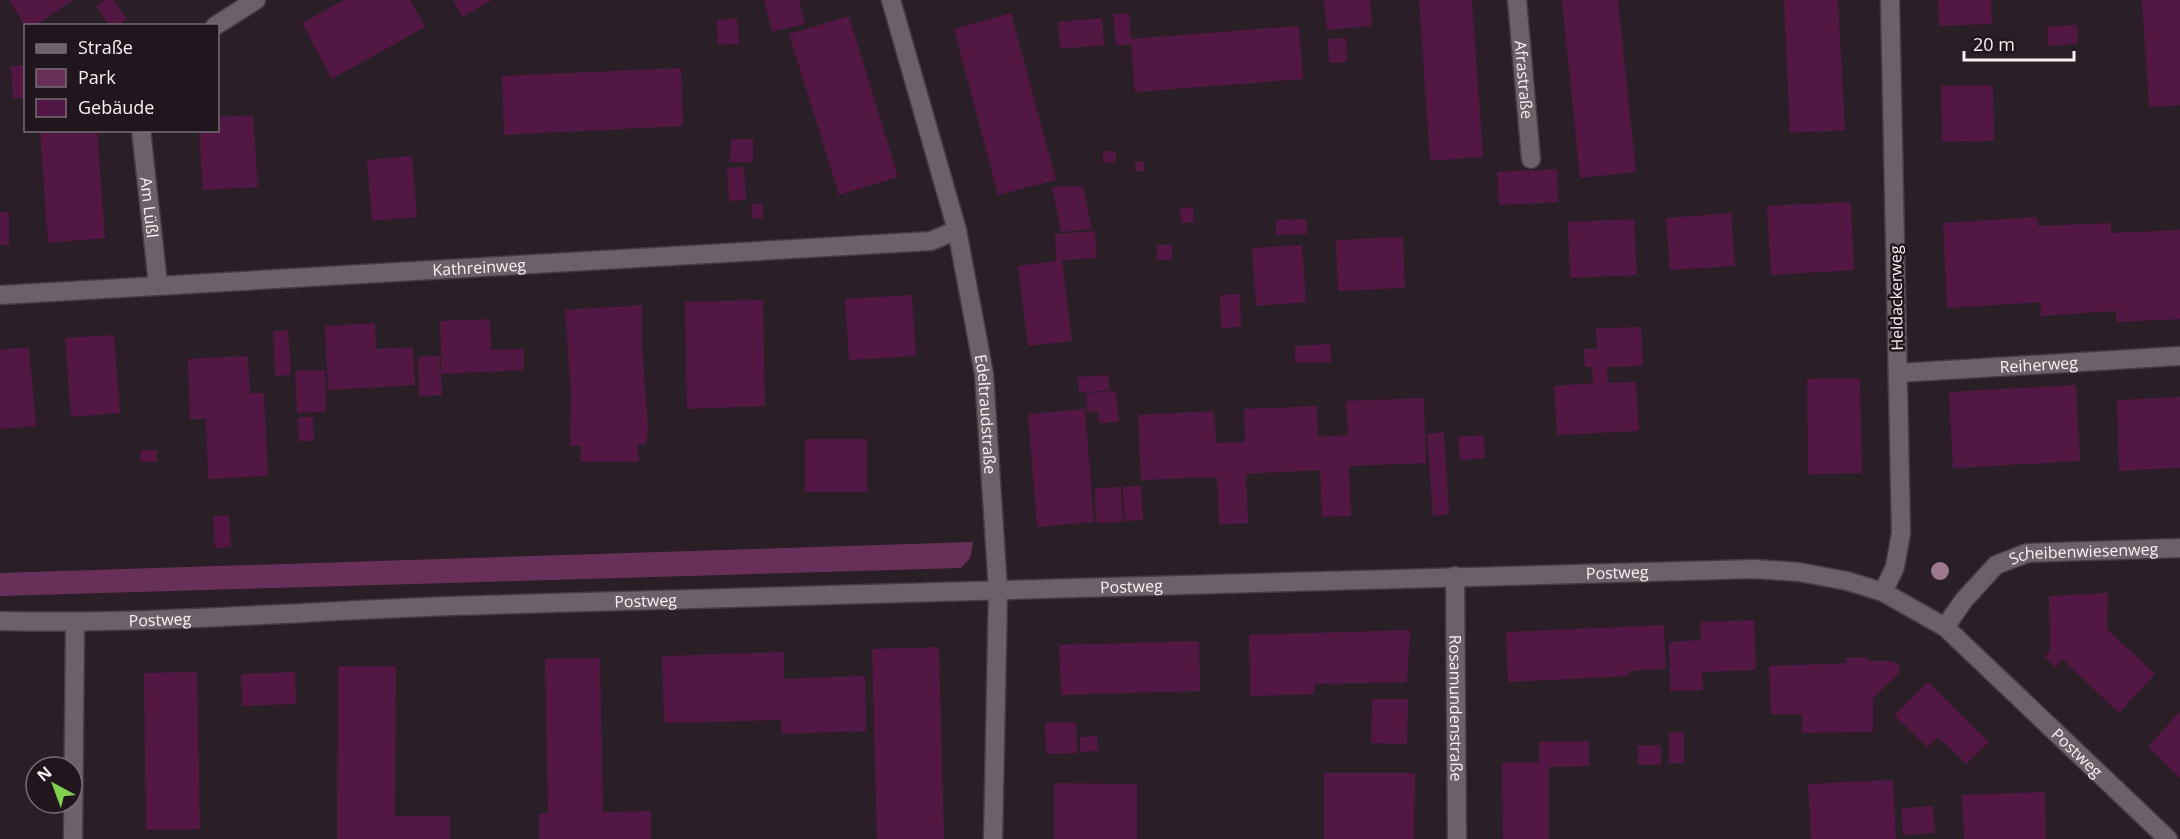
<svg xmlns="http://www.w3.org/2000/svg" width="2180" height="839" font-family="'Open Sans',sans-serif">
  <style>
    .green { fill: #683058 }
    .building { fill: #521843 }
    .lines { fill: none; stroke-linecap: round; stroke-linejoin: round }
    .lane-casing { stroke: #463c43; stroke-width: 21 }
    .street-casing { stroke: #463c43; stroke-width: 21 }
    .lane { stroke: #6d6068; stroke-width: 18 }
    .street { stroke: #6d6068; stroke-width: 18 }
    .tree { fill: #9d7990 }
    .labels { text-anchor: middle; stroke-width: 5; stroke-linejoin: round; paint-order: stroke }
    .street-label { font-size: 16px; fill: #f9f1f6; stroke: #21161d }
  </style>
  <rect width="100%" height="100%" fill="#2b1f27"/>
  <path class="green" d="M973,542L970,558L961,568L0,596V573Z"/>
  <path class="building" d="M9,0H73L34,26H25Z
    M105,0H114L127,19L117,26H110L96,6Z
    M344,0H410L425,27L332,79L302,23Z
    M453,0H492L462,17Z
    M764,0H799L805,24L772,32Z
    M1324,0H1370L1372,26L1327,30Z
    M1419,0H1472L1483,157L1430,161Z
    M1562,0H1618L1636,172L1580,178Z
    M1784,0H1838L1845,130L1790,133Z
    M1938,0H1991L1992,24L1939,26Z
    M2142,0H2180V105L2149,107Z
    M1011,13L1056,180L998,195L954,29Z
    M1129,13L1131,39L1299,26L1303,79L1135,92L1131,44L1116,46L1113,14Z
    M849,16L898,177L839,195L789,34Z
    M737,18L739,44L718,45L717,20Z
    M1102,18L1104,45L1060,49L1058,22Z
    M2077,25L2078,44L2048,46L2047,27Z
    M1346,38L1347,62L1329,63L1328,39Z
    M26,65V98H13L11,66Z
    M681,68L683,126L504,135L502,76Z
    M1993,85L1994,141L1942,142L1941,86Z
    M253,115L258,187L203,190L199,130H218V117Z
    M40,130H97L105,238L48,243Z
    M731,139H753V162H730Z
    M1103,151H1116V162L1103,163Z
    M412,156L417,217L372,221L367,160Z
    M1144,161V171H1135V162Z
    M744,167L746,200L729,201L727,168Z
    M1557,169L1558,202L1499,205L1497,172Z
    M1083,186L1092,229L1061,232L1052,187Z
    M1851,202L1854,270L1771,275L1767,206Z
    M762,203L763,218L752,219L751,204Z
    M1193,207L1194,222L1181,223L1180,208Z
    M0,212H9V245H0Z
    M1731,213L1735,266L1670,270L1666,218Z
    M2037,217L2038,226L2111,223V233L2180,230V319L2116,322V311L2040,316L2041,302L1947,308L1943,223Z
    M1306,219L1307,234L1276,235V220Z
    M1634,219L1637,275L1570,278L1568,222Z
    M1095,231L1097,258L1062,260L1072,341L1028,346L1018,266L1056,261L1055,234Z
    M1403,237L1405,288L1338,291L1336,240Z
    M1157,245H1172V260H1157Z
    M1302,245L1306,302L1256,306L1252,248Z
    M1240,294L1241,327L1221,328L1220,295Z
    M912,295L916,356L849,360L845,299Z
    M763,300L765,406L687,409L685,302Z
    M642,305V348L648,427L646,444L638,445L639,462H580L581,446H570L571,394L565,310Z
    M490,319L491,350L524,349V370L442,374L440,321Z
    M375,323L376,349L413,347L415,385L328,390L325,326Z
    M1641,327L1643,366L1607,367L1608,383L1636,382L1639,431L1557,435L1554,386L1593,383L1592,367H1585L1584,349H1597L1596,328Z
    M288,330L291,375L275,376L273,331Z
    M114,335L120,413L71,417L65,338Z
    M1330,344L1331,362L1295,363V346Z
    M29,347L36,426L0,429V350Z
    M248,356L250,393H264L268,476L208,479L206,419H190L188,359Z
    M440,356L442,395L419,396L418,357Z
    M325,370L326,412L297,413L295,371Z
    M1108,375L1110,390L1079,393L1078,377Z
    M1860,378L1862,473L1808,474L1807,379Z
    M2076,385L2080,461L1953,468L1949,392Z
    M1116,391L1119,422L1099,423L1098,411L1087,412L1086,393Z
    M2180,397V468L2119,471L2117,400Z
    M1424,398L1426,463L1349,466L1351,516L1322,517L1320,470L1246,474L1248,523L1219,525L1217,477L1141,480L1138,415L1214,411L1216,443L1245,442L1244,409L1317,406L1318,437L1348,435L1346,401Z
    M1085,409L1094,522L1037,527L1028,414Z
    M298,417H313L314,441H299Z
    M1444,432L1449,514L1433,516L1427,434Z
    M1484,435L1485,458L1460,460L1458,437Z
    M805,439H867V492H805Z
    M141,450H157V462H140Z
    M1141,486L1143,520L1125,521L1123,487Z
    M1121,487L1123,522L1096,523L1095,488Z
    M229,515L231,547L215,548L213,516Z
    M2108,593L2107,629L2155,674L2119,713L2062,659L2055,667L2045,657L2050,649L2049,596Z
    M1754,620L1756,670L1702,672L1703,690L1670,691L1669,642L1701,640L1700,622Z
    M1664,625L1666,669L1629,671V676L1508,682L1506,632Z
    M1410,630L1407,682L1314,684V694L1250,696L1249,635Z
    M1199,641L1200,691L1061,695L1059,645Z
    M939,647L944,839H877L872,649Z
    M784,652V679L865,676L866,731L782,734L781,720L664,723L662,656Z
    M1869,657V661H1892L1899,665L1900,668L1899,673L1873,698V732L1802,733V714H1771L1769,666L1846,663V658Z
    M600,658L603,812L651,811V839H539V814L548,813L545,659Z
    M338,666H396L395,816H450V839H337Z
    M197,672L200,829L146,830L144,673Z
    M295,672L296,704L242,706L241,674Z
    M1928,681L1989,742L1966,764L1938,737L1927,747L1894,715Z
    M1372,699H1408L1407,744L1371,743Z
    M2180,711V778L2148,747Z
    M1076,722L1077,753L1046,754L1045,723Z
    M1684,732V763H1669V733Z
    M1097,736L1098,751L1080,752V737Z
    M1589,741V766L1549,767V839H1503L1502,763L1539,762V742Z
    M1661,745V765H1638V746Z
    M1324,773H1415L1414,839H1324Z
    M1893,780L1896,839H1811L1808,784Z
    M1054,783L1137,784V839H1054Z
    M2045,792L2046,839H1964L1962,795Z
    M1933,806L1935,833L1903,835L1902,808Z"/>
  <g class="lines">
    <defs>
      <g id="lane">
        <path id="s1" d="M1517,0L1531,159"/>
      </g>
      <g id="street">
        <path id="s2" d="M891,0L957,230L984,374L998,590L993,839"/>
        <path d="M215,26L256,0"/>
        <path id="s3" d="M141,130L158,284"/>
        <path id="s4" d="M0,295L931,241L957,230"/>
        <path id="s5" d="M1898,373L2180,356"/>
        <path id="s6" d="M1455,576L1457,839"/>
        <path d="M1883,592L1895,567L1901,533L1890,0"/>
        <path id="s7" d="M0,621C161,625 323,609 485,605C908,594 1331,579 1754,569L1799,572L1847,581L1883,592L1945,627L2168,839"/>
        <path id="s8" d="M1945,627L1964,600L1996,565L2027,553L2180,548"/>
        <path d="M73,839L75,623"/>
      </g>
    </defs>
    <use href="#lane" class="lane-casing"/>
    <use href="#street" class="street-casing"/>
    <use href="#lane" class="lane"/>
    <use href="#street" class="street"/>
  </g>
  <circle class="tree" cx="1940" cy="571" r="9"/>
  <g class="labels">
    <g class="street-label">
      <text dy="6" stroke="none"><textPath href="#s1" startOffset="80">Afrastraße</textPath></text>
      <text dy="6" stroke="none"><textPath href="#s3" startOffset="78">Am Lüßl</textPath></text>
      <text dy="6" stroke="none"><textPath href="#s4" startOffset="480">Kathreinweg</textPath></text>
      <text transform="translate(1896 298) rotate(-91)" y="6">Heldackerweg</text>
      <text dy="6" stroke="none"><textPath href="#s5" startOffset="141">Reiherweg</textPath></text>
      <text dy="6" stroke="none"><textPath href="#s2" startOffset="426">Edeltraudstraße</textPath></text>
      <text dy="6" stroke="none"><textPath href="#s8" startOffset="170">Scheibenwiesenweg</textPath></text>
      <text dy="6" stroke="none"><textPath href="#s7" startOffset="1618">Postweg</textPath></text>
      <text dy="6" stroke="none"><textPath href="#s7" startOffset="1132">Postweg</textPath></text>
      <text dy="6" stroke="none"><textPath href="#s7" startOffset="646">Postweg</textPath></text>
      <text dy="6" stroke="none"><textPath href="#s7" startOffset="160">Postweg</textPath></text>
      <text dy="6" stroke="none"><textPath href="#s6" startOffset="132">Rosamundenstraße</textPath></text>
      <text dy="6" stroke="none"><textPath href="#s7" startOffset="2140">Postweg</textPath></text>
    </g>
  </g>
  <rect x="24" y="24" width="195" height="108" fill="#21161d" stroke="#776e74" stroke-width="1.5"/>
  <rect x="36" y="44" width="30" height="9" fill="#6d6068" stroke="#776e74" stroke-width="1.5"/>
  <text x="78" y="54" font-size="18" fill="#f9f1f6">Straße</text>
  <rect x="36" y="69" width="30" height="18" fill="#683058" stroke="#776e74" stroke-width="1.5"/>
  <text x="78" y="84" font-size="18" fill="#f9f1f6">Park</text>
  <rect x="36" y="99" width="30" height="18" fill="#521843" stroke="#776e74" stroke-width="1.5"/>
  <text x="78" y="114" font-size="18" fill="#f9f1f6">Gebäude</text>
  <g transform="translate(54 785) rotate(319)"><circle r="28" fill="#21161d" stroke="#776e74" stroke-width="1.5"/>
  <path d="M0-4.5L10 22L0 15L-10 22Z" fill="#82d04f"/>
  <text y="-9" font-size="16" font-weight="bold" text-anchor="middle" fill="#f9f1f6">N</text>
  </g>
  <path d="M1964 51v9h110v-9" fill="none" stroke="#f9f1f6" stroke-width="3"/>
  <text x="1973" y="51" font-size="18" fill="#f9f1f6" stroke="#21161d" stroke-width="4.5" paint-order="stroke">20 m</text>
</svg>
